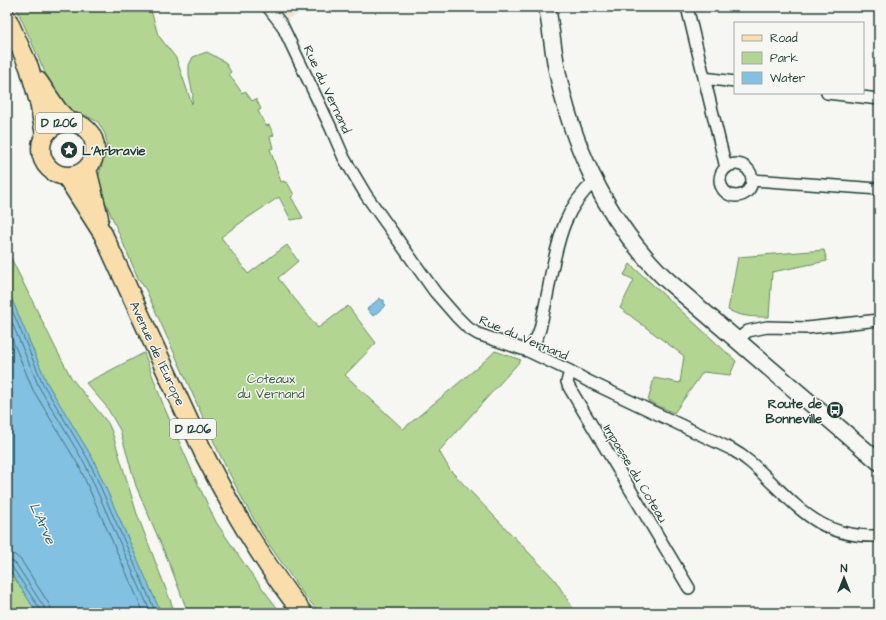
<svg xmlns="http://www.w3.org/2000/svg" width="886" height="620" font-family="'Architects Daughter',sans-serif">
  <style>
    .built { fill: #efe5d5 }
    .green { fill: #b2d691; stroke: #688a62 }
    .water { fill: #82c1e2; stroke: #5a8c9c }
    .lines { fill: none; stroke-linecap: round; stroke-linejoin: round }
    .shore { stroke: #47727a; stroke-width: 1 }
    .street-casing { stroke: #1f3d34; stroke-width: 14 }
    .secondary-casing { stroke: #1f3d34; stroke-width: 19 }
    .primary-casing { stroke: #1f3d34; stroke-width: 21 }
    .street { stroke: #f6f6f2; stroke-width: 11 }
    .secondary { stroke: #f6f6f2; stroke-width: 16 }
    .primary { stroke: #f9deab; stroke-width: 18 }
    .labels { text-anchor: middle; stroke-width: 3; stroke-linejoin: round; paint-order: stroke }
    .shield { fill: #f6f6f2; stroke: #60746d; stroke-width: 1 }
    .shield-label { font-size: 12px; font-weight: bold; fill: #1f3d34 }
    .street-label { font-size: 13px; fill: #1f3d34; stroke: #f6f6f2 }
    .poi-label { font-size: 13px; font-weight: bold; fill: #1f3d34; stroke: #f6f6f2; text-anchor: start }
    .park-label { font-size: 13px; fill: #3c5c47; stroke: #f6f6f2 }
    .water-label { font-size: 14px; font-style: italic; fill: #385e60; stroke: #f6f6f2 }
  </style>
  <rect width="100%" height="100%" fill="#f6f6f2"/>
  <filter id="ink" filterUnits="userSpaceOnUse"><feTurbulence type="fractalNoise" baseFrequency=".025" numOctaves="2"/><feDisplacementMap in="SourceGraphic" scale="8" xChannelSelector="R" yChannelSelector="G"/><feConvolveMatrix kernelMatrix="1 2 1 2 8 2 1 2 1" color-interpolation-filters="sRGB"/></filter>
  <g filter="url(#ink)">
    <path class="built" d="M271,7H316L282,21Z"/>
    <path class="green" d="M16,7H150L158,35L176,58L192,104L193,95L189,76V65L193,57L207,52L225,62L231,72L229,74L242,93L245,91L252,101L256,99L261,109L258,111L266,126L269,125L274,135L270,137L273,148L270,149L281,182L284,181L285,183L287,182L294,195L291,197L303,218L291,220L279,197L243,221L221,237L248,274L287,245L298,261L278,278L318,328L348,306L376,343L345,375L403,429L478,367L489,357L495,351L521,360L439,451L450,470L555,580L576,613H320L303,594L266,540L245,504L219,453L146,290L138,278L102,194L98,178L105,154L107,144L105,134L98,122L85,115L68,111L59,104Z
      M7,250L55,347L72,379L108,423L112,432L137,514L175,613H161L93,459L47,383L7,288Z
      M824,250L827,261L772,272L769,317C753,317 742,317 728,310L738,257Z
      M630,264L736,361L730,375L703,372L674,413L648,401L654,378L680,383L684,356L620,308L634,280L624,275Z
      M144,353L164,407L196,480L216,522L247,568L281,613H188L170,565L136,486L120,430L106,406L86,383Z
      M7,566L37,613H15L7,602Z"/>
    <path class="water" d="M7,288L47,383L93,459L161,613H37L7,566Z
      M380,298L381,300H384V304L386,305L373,316L367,309Z"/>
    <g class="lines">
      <path class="shore" d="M7,298L43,384L89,461L156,613
        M7,311L39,387L85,464L151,613
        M7,327L33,390L79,466L144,613
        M7,554L15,555L21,560L49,604L51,608V613
        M7,560L12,561L16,564L44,607L45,613
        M7,565H10L12,567L40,609V613"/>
      <defs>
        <path id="street" d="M268,7L282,25L331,128L344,158L366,195L435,292L456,316L468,328L478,334L528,351L570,371L588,381L731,449C746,457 757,468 769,480C804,514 826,538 879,536
          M687,7L726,168
          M704,78L735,82
          M827,93L879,99
          M720 180a16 16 0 1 1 32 0a16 16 0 1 1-32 0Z
          M752,180L879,189
          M737,340L748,331L767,327L807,328L879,320
          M528,351L537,337L540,329C544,311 548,293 551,274C559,237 565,207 595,181
          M570,371L567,382L569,387L689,588"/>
        <path id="secondary" d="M547,7C551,28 553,50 557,70C571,142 604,214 655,268C661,275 668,281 675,287L879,462"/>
        <path id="primary" d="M7,18L29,67L39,102L45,135
          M38,81L57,109L69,122
          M41 149a27 27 0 1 1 54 0a27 27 0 1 1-54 0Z
          M87,169L99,218
          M66,176L103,234L205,456C233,511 264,565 303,613"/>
      </defs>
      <use href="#street" class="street-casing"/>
      <use href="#secondary" class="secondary-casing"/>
      <use href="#primary" class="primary-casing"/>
      <use href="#street" class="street"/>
      <use href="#secondary" class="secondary"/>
      <use href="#primary" class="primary"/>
    </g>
  </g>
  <defs>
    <symbol id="sight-disc" viewBox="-11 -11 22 22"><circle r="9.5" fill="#1f3d34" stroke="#f6f6f2"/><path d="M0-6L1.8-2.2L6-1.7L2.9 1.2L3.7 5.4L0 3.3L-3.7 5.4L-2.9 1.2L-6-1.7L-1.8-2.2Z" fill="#fff"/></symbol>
    <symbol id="bus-disc" viewBox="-11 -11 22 22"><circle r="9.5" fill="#1f3d34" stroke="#f6f6f2"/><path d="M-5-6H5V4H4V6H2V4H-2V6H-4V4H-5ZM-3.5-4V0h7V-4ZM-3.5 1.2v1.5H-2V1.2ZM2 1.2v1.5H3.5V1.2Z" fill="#fff"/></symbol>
  </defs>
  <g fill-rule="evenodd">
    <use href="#sight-disc" x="59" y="140" width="20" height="20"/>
    <use href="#bus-disc" x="825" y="400" width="20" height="20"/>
  </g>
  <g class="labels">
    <g class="shield">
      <rect x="36" y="113" width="46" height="20" rx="3"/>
      <rect x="170" y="419" width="46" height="20" rx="3"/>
    </g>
    <g class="shield-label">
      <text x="59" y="127">D 1206</text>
      <text x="193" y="433">D 1206</text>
    </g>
    <g class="street-label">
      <text transform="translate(328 89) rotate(65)" y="5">Rue du Vernand</text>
      <text transform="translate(524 337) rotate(23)" y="5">Rue du Vernand</text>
      <text transform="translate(158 353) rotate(65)" y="5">Avenue de l'Europe</text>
      <text transform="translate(636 473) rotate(59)" y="5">Impasse du Coteau</text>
    </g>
    <g class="poi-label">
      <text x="82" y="155">L’Arbravie</text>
      <text x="822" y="408" text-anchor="end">Route de<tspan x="822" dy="15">Bonneville</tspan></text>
    </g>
    <g class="park-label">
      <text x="271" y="383">Coteaux<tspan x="271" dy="15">du Vernand</tspan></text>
    </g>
    <g class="water-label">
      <text transform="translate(43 523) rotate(66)" y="5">L'Arve</text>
    </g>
  </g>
  <rect width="886" height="620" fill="none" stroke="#f6f6f2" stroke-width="24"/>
  <rect x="12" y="12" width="862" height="596" fill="none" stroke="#1f3d34" stroke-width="1.5" filter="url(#ink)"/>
  <rect x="734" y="22" width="130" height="72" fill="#f6f6f2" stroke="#a0aca6"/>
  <rect x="742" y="35" width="20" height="6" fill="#f9deab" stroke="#a0aca6"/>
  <text x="770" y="42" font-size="12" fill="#1f3d34">Road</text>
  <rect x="742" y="52" width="20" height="12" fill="#b2d691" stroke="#a0aca6"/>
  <text x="770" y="62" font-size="12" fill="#1f3d34">Park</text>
  <rect x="742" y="72" width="20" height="12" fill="#82c1e2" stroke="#a0aca6"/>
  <text x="770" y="82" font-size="12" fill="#1f3d34">Water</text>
  <g transform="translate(844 578)" stroke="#f6f6f2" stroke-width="3" paint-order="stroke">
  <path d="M0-3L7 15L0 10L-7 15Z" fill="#1f3d34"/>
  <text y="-6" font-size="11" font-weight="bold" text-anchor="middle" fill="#1f3d34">N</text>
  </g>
</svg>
